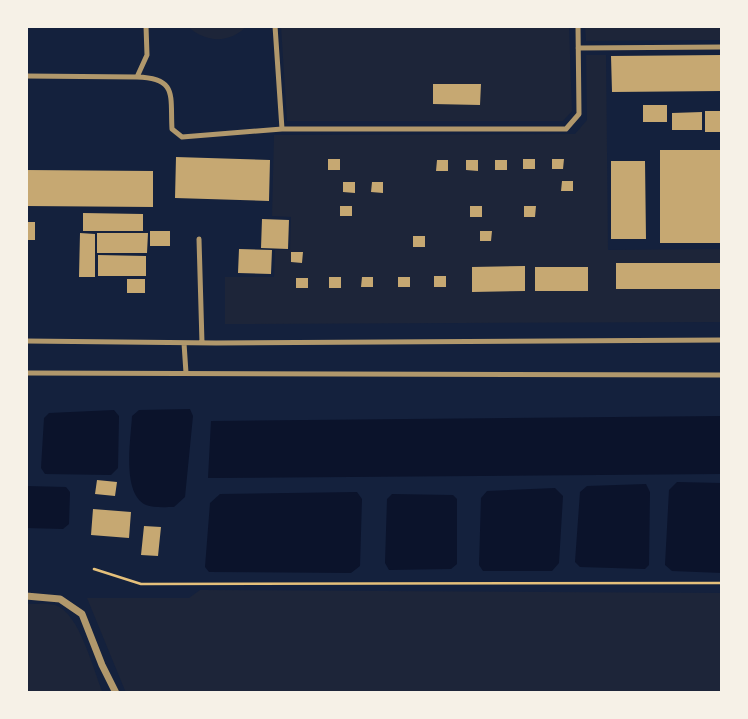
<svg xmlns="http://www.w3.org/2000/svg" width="748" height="719" font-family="'Noto Sans',sans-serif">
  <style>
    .green { fill: #1d2539 }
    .water { fill: #0b132b }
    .building { fill: #c6a872 }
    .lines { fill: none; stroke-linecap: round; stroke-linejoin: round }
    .path { stroke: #e5c07b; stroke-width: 2.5 }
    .service { stroke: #b1986c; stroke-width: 5 }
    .minor { stroke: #b1986c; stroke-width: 7 }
  </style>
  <rect width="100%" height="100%" fill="#14213d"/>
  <path class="green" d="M187,26H247C229,44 206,43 187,26Z
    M281,26H569L572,111L563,121H287Z
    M585,26H722V40L586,41Z
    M586,55H606L608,250L722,249V322L225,324V277H274L275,250H290L291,217L272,216L274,135L575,134L587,120Z
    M200,590L722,593V693H126L87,598H189Z
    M26,604C35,604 46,603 55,605C80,613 93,670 103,693H26Z"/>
  <path class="water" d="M190,409L193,416L185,497L174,507C166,507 153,508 146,505C121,493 131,439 132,416L139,410Z
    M114,410L119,416L118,468L111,475L45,474L41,468L44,418L49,413Z
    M722,416V474L208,478L211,421Z
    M677,482L722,483V573L672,571L665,565L669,490Z
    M646,484L650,492L649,565L645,569L580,567L575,562L580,492L587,486Z
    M26,486L66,487L70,492L69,524L63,529L26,528Z
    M555,488L563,496L559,563L552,571H483L479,565L481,498L487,491Z
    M357,492L362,499L360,566L351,573L209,572L205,567L210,503L220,494Z
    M392,494L453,495L457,499V564L451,569L389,570L385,563L387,499Z"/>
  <path class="building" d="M722,55V91L612,92L611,56Z
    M433,84H481L480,105L433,104Z
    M643,105H667V122H643Z
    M705,111H722V132H705Z
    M702,112V130H672V113Z
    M660,150H722V243H660Z
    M176,157L270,160L269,201L175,198Z
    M328,159H340V170H328Z
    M523,159H535V169H523Z
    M552,159H564L563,169H552Z
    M437,160H448V171H436Z
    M466,160H478V171L466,170Z
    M495,160H507V170H495Z
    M611,161H645L646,239H611Z
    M26,170L153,171V207L26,206Z
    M562,181H573V191H561Z
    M343,182H355V193L343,192Z
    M372,182H383V193L371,192Z
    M340,206H352V216H340Z
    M470,206H482V217H470Z
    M524,206H536L535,217H524Z
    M83,213L143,214V231H83Z
    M262,219L289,220L288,249L261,248Z
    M26,222H35V240H26Z
    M150,231H170V246H150Z
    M480,231H492L491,241H480Z
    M80,233L95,234V277H79Z
    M97,233H148L147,253H97Z
    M413,236H425V247H413Z
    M239,249L272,250L271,274L238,273Z
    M291,252H303L302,263L291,262Z
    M98,255L146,256V276H98Z
    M616,263H722V289H616Z
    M525,266V291L472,292V267Z
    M535,267H588V291H535Z
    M434,276H446V287H434Z
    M329,277H341V288H329Z
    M362,277H373V287H361Z
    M398,277H410V287H398Z
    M296,278H308V288H296Z
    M127,279H145V293H127Z
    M97,480L117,482L115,496L95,494Z
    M93,509L131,512L129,538L91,535Z
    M144,526L161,527L158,556L141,555Z"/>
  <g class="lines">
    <path class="path" d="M94,569L141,584L722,583"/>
    <path class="service" d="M275,26L282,129
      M578,48L722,47
      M26,76L137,77L147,55L146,26
      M137,77C178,78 170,96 172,129L182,137L282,129H566L579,114L578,26
      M199,239L202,343
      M26,341L216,343L722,340
      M184,343L186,373
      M26,373L722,375"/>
    <path class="minor" d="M26,596L60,599L82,614L102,665L116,693"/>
  </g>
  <rect width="748" height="719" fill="none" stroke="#f6f1e7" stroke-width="56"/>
</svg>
